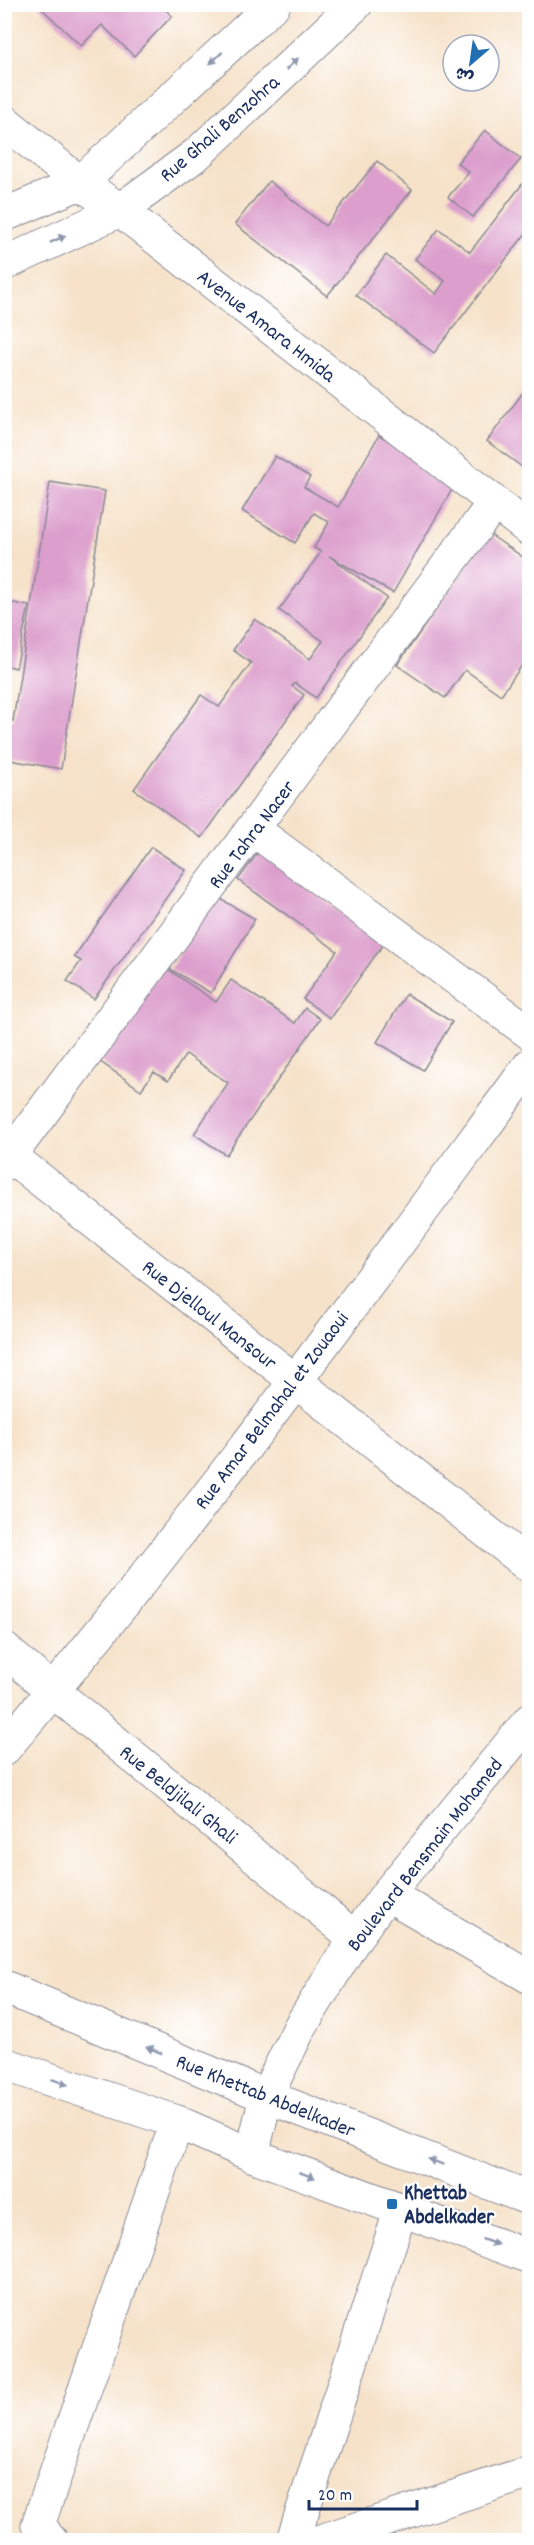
<svg xmlns="http://www.w3.org/2000/svg" width="534" height="2545" font-family="Dekko,'Playpen Sans Arabic',sans-serif">
  <style>
    .building { fill: #dc9ecc }
    .lines { fill: none; stroke-linecap: round; stroke-linejoin: round }
    .minor-casing { stroke: #888894; stroke-width: 35 }
    .major-casing { stroke: #888894; stroke-width: 35 }
    .minor { stroke: #fff; stroke-width: 33 }
    .major { stroke: #fff; stroke-width: 33 }
    .oneway { fill: #8d97ae }
    .poi-dot { fill: #1f6fb2; stroke: #fff; stroke-width: 2 }
    .labels { text-anchor: middle; stroke-width: 4.5; stroke-linejoin: round; paint-order: stroke }
    .street-label { font-size: 21px; fill: #1b2f5e; stroke: #fff }
    .poi-label { font-size: 21px; font-weight: bold; fill: #1b2f5e; stroke: #fff; text-anchor: start }
  </style>
  <rect width="100%" height="100%" fill="#fff"/>
  <filter id="ink" filterUnits="userSpaceOnUse"><feTurbulence type="fractalNoise" baseFrequency=".0167" numOctaves="2"/><feDisplacementMap in="SourceGraphic" scale="12" xChannelSelector="R" yChannelSelector="G"/><feConvolveMatrix kernelMatrix="1 2 1 2 8 2 1 2 1" color-interpolation-filters="sRGB"/></filter>
  <filter id="wash" filterUnits="userSpaceOnUse"><feTurbulence type="fractalNoise" baseFrequency=".008" numOctaves="4" result="noise"/><feDisplacementMap in="SourceGraphic" scale="24" xChannelSelector="R" yChannelSelector="G"/><feGaussianBlur stdDeviation="1.35" result="paint"/><feColorMatrix in="noise" values="0 0 0 0 0 0 0 0 0 0 0 0 0 0 0 0 0 1.4 0 .05"/><feComposite in="paint" operator="in"/></filter>
  <g filter="url(#wash)">
    <rect width="100%" height="100%" fill="#f6e2c9"/>
    <g id="blocks">
      <path class="building" d="M37,4H160L172,16L134,56L102,25L81,46Z
        M485,130L521,159L473,217L448,197L469,172L457,163Z
        M377,161L412,190L327,296L235,224L269,181L325,226Z
        M530,174V228L434,353L356,295L386,255L436,294L445,281L415,259L439,229L470,252Z
        M530,383V473L487,441Z
        M379,435L458,479L393,593L329,556L387,598L316,698L295,683L292,686L304,695L202,838L134,789L201,695L219,707L251,663L233,650L255,619L310,659L323,641L279,610L321,552L314,548L329,522L314,513L295,543L242,511L275,456L310,477L304,487L338,507Z
        M50,482L105,491L61,769L4,759V720L13,721Z
        M489,534L530,562V654L501,695L465,670L445,698L397,665Z
        M4,601L29,606L16,668L4,665Z
        M151,847L186,870L94,999L67,981L81,961L74,957Z
        M259,851L383,945L330,1018L303,999L337,951L238,880Z
        M214,895L255,919L211,993L170,969Z
        M163,966L216,1002L231,980L295,1023L305,1008L320,1019L226,1155L194,1134L228,1083L186,1054L168,1081L154,1072L141,1090L99,1061Z
        M406,994L452,1022L423,1070L377,1042Z"/>
    </g>
  </g>
  <g filter="url(#ink)">
    <use href="#blocks" fill-opacity="0" stroke="#888894" stroke-width="1.5"/>
    <g class="lines">
      <defs>
        <path id="minor" d="M4,215L80,183
          M4,264L120,210
          M254,830L530,1033
          M4,1151L530,1566
          M4,1164L494,503
          M4,1649L53,1691L355,1938
          M4,1749C190,1529 359,1296 530,1065
          M387,1894L530,1977
          M252,2155L266,2096L300,2027L355,1938L387,1894L530,1720
          M51,2540L38,2525L177,2122
          M293,2540L401,2209
          M324,2540L530,2472"/>
        <path id="major" d="M4,121L80,183L120,210L530,530
          M80,183L274,4
          M120,210L197,154L356,4
          M4,1987L266,2096L530,2199
          M4,2064L177,2122L252,2155L530,2257"/>
      </defs>
      <use href="#minor" class="minor-casing"/>
      <use href="#major" class="major-casing"/>
      <use href="#minor" class="minor"/>
      <use href="#major" class="major"/>
    </g>
    <defs><path id="oneway-solid" d="M-6-.8H1V-3.2L6.5 0L1 3.2V.8H-6Z" transform="scale(1.5)"/></defs>
    <g class="oneway">
      <use href="#oneway-solid" transform="translate(216 58) rotate(137)"/>
      <use href="#oneway-solid" transform="translate(292 64) rotate(-43)"/>
      <use href="#oneway-solid" transform="translate(58 239) rotate(-25)"/>
      <use href="#oneway-solid" transform="translate(154 2050) rotate(-157)"/>
      <use href="#oneway-solid" transform="translate(60 2082) rotate(19)"/>
      <use href="#oneway-solid" transform="translate(436 2162) rotate(-159)"/>
      <use href="#oneway-solid" transform="translate(307 2175) rotate(20)"/>
      <use href="#oneway-solid" transform="translate(490 2242) rotate(20)"/>
    </g>
  </g>
  <rect class="poi-dot" x="386" y="2198" width="12" height="12" rx="3"/>
  <g class="labels">
    <g class="street-label">
      <text transform="translate(219 128) rotate(-41)" y="7">Rue Ghali Benzohra</text>
      <text transform="translate(267 325) rotate(38)" y="7">Avenue Amara Hmida</text>
      <text transform="translate(251 834) rotate(-53)" y="7">Rue Tahra Nacer</text>
      <text transform="translate(210 1314) rotate(38)" y="7">Rue Djelloul Mansour</text>
      <text transform="translate(271 1410) rotate(-53)" y="7">Rue Amar Belmahal et Zouaoui</text>
      <text transform="translate(179 1794) rotate(39)" y="7">Rue Beldjilali Ghali</text>
      <text transform="translate(424 1854) rotate(-52)" y="7">Boulevard Bensmain Mohamed</text>
      <text transform="translate(266 2095) rotate(22)" y="7">Rue Khettab Abdelkader</text>
    </g>
    <g class="poi-label">
      <text x="404" y="2199">Khettab<tspan x="404" dy="24">Abdelkader</tspan></text>
    </g>
  </g>
  <rect width="534" height="2545" fill="none" stroke="#fff" stroke-width="24"/>
  <g transform="translate(471 63) rotate(209)"><circle r="28" fill="#ffffff" stroke="#a4acbf" stroke-width="1.5"/>
  <path d="M0-4.5L10 22L0 15L-10 22Z" fill="#1f6fb2"/>
  <text y="-9" font-size="16" font-weight="bold" text-anchor="middle" fill="#1b2f5e">ش</text>
  </g>
  <path d="M309 2500v9h108v-9" fill="none" stroke="#1b2f5e" stroke-width="3"/>
  <text x="318" y="2500" font-size="18" fill="#1b2f5e" stroke="#ffffff" stroke-width="4.5" paint-order="stroke">20 m</text>
</svg>
